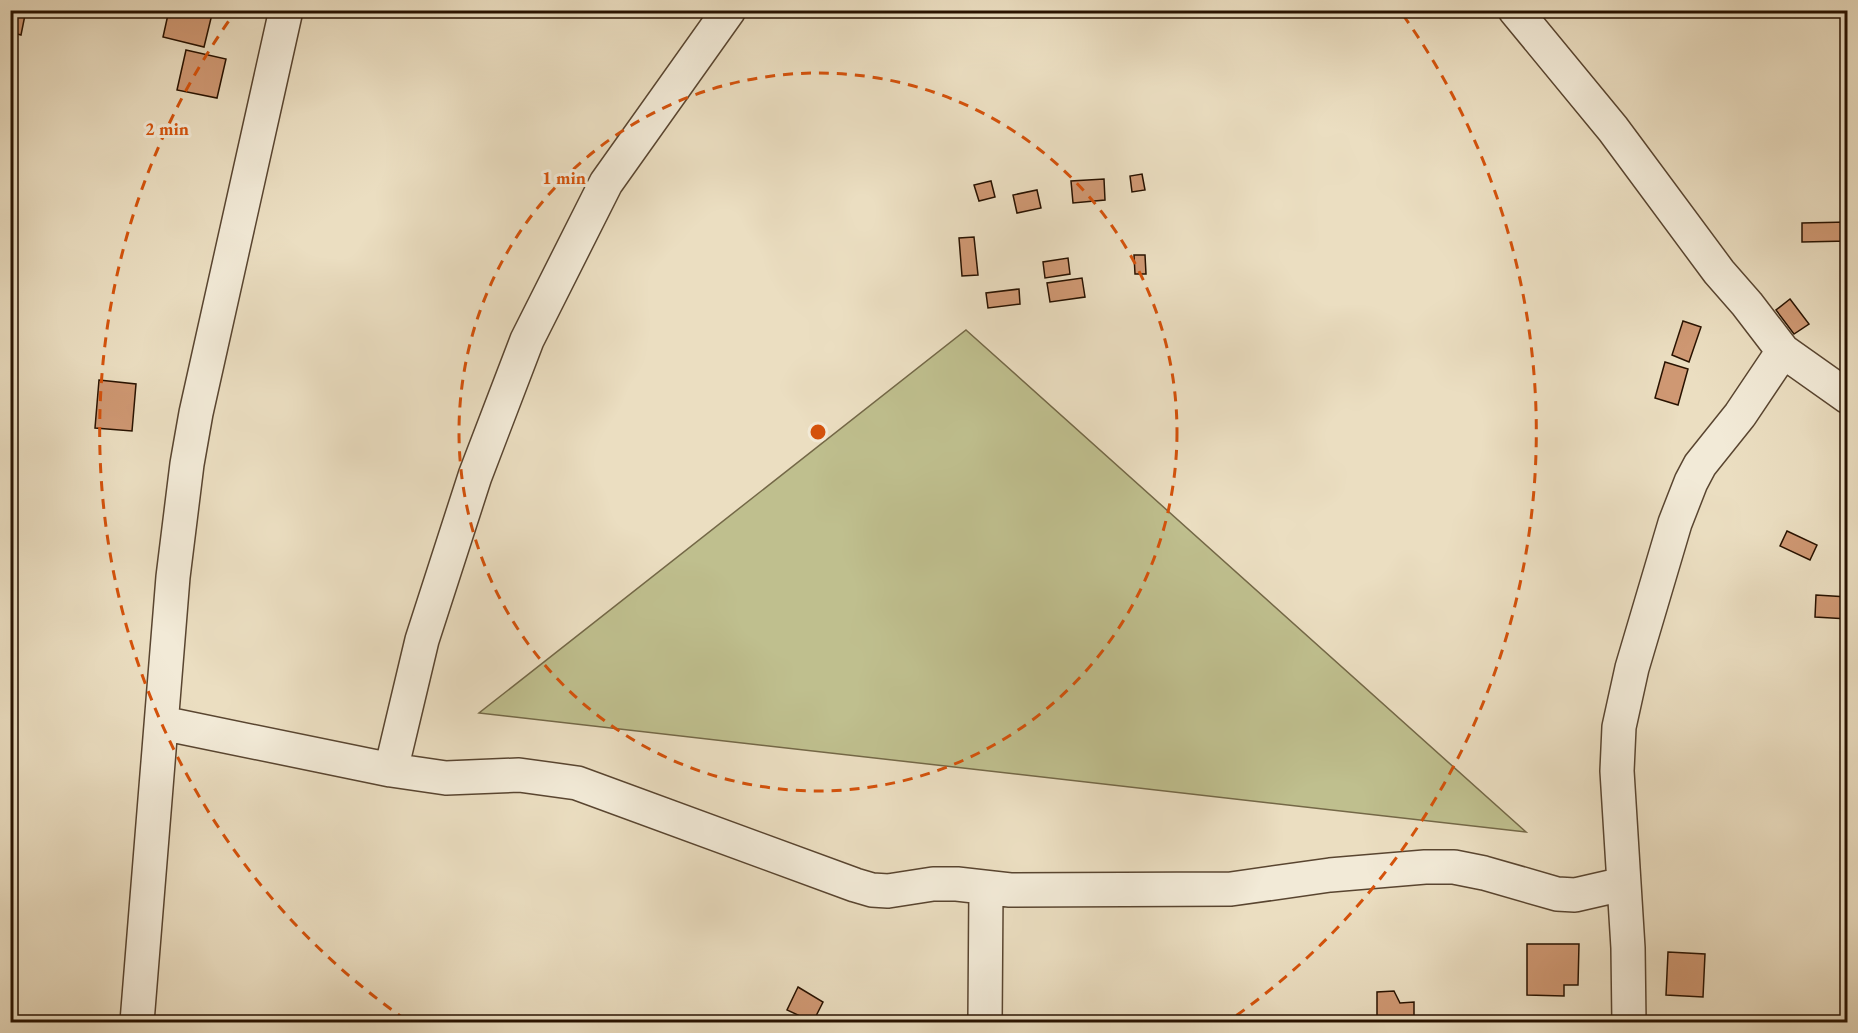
<svg xmlns="http://www.w3.org/2000/svg" width="1858" height="1033" font-family="'EB Garamond',serif">
  <style>
    .green { fill: #bfbf8e; stroke: #746847; stroke-width: 1.5 }
    .building { fill: #cf9873; stroke: #281200; stroke-width: 1.5 }
    .lines { fill: none; stroke-linecap: round; stroke-linejoin: round }
    .minor-casing { stroke: #594530; stroke-width: 36 }
    .minor { stroke: #f2ead7; stroke-width: 33 }
    .ring { fill: none; stroke: #d5520b; stroke-width: 3; stroke-dasharray: 10 8 }
    .centre { fill: #d5520b; stroke: #f2ead7; stroke-width: 3 }
    .ring-label { font-size: 18px; text-anchor: middle; font-weight: bold; fill: #d5520b; stroke: #f2ead7; stroke-width: 6; stroke-linejoin: round; paint-order: stroke }
  </style>
  <rect width="100%" height="100%" fill="#ebdec1"/>
  <filter id="stains"><feTurbulence type="fractalNoise" baseFrequency=".00333" numOctaves="4"/><feColorMatrix values="0 0 0 0 .2 0 0 0 0 .09 0 0 0 0 .02 0 0 0 .5 -.17"/></filter>
  <radialGradient id="worn" r=".72"><stop offset=".6" stop-color="#630" stop-opacity="0"/><stop offset="1" stop-color="#630" stop-opacity=".3"/></radialGradient>
  <path class="green" d="M966,330L1526,832L479,713Z"/>
  <path class="building" d="M10,10H26L21,35L10,32Z
    M169,10H213L204,47L163,37Z
    M186,50L226,59L217,98L177,90Z
    M1142,174L1145,190L1132,192L1130,176Z
    M1104,179L1105,200L1073,203L1071,181Z
    M991,181L995,197L979,201L974,185Z
    M1037,190L1041,208L1017,213L1013,195Z
    M1848,222V241L1802,242V223Z
    M974,237L978,275L962,276L959,238Z
    M1134,255H1145L1146,274H1135Z
    M1068,258L1070,274L1045,278L1043,262Z
    M1082,278L1085,297L1050,302L1047,283Z
    M1019,289L1020,304L988,308L986,293Z
    M1790,299L1809,324L1794,334L1776,310Z
    M1683,321L1701,327L1689,362L1672,355Z
    M1665,362L1688,369L1678,405L1655,398Z
    M99,380L136,384L132,431L95,428Z
    M1787,531L1817,545L1810,560L1780,546Z
    M1816,595L1848,597V619L1815,617Z
    M1527,944H1579L1578,985H1564V996L1527,995Z
    M1668,952L1705,954L1703,997L1666,995Z
    M798,987L823,1002L813,1022L787,1010Z
    M1394,991L1400,1003L1414,1002V1020L1377,1021V992Z"/>
  <g class="lines">
    <defs>
      <path id="minor" d="M1515,10L1613,129L1719,272L1747,304L1783,351L1740,415L1700,465L1691,482L1675,523L1632,668L1619,727L1617,771L1628,948L1629,1022
        M1783,351L1848,397
        M162,723L391,770L446,778L519,775L577,783L855,885L872,890L888,891L933,884H957L1010,890L1231,889L1330,875L1425,867H1454L1484,873L1557,894L1575,895L1623,884
        M391,770L422,640L475,476L527,340L606,183L729,10
        M137,1022L173,577L187,464L196,413L286,10
        M985,1022L986,888"/>
    </defs>
    <use href="#minor" class="minor-casing"/>
    <use href="#minor" class="minor"/>
  </g>
  <g class="ring">
    <circle cx="818" cy="432" r="359"/>
    <path d="M406 1020A718 718 0 0 1 233 15M1403 15A718 718 0 0 1 1230 1020"/>
  </g>
  <circle cx="818" cy="432" r="9" class="centre"/>
  <g class="ring-label">
    <text x="167" y="135">2 min</text>
    <text x="564" y="184">1 min</text>
  </g>
  <rect width="1858" height="1033" fill="none" stroke="#ebdec1" stroke-width="36"/>
  <rect x="12" y="12" width="1834" height="1009" fill="none" stroke="#281200" stroke-width="3"/>
  <rect x="18" y="18" width="1822" height="997" fill="none" stroke="#281200" stroke-width="1.5"/>
  <rect width="100%" height="100%" filter="url(#stains)"/>
  <rect width="100%" height="100%" fill="url(#worn)"/>
</svg>
